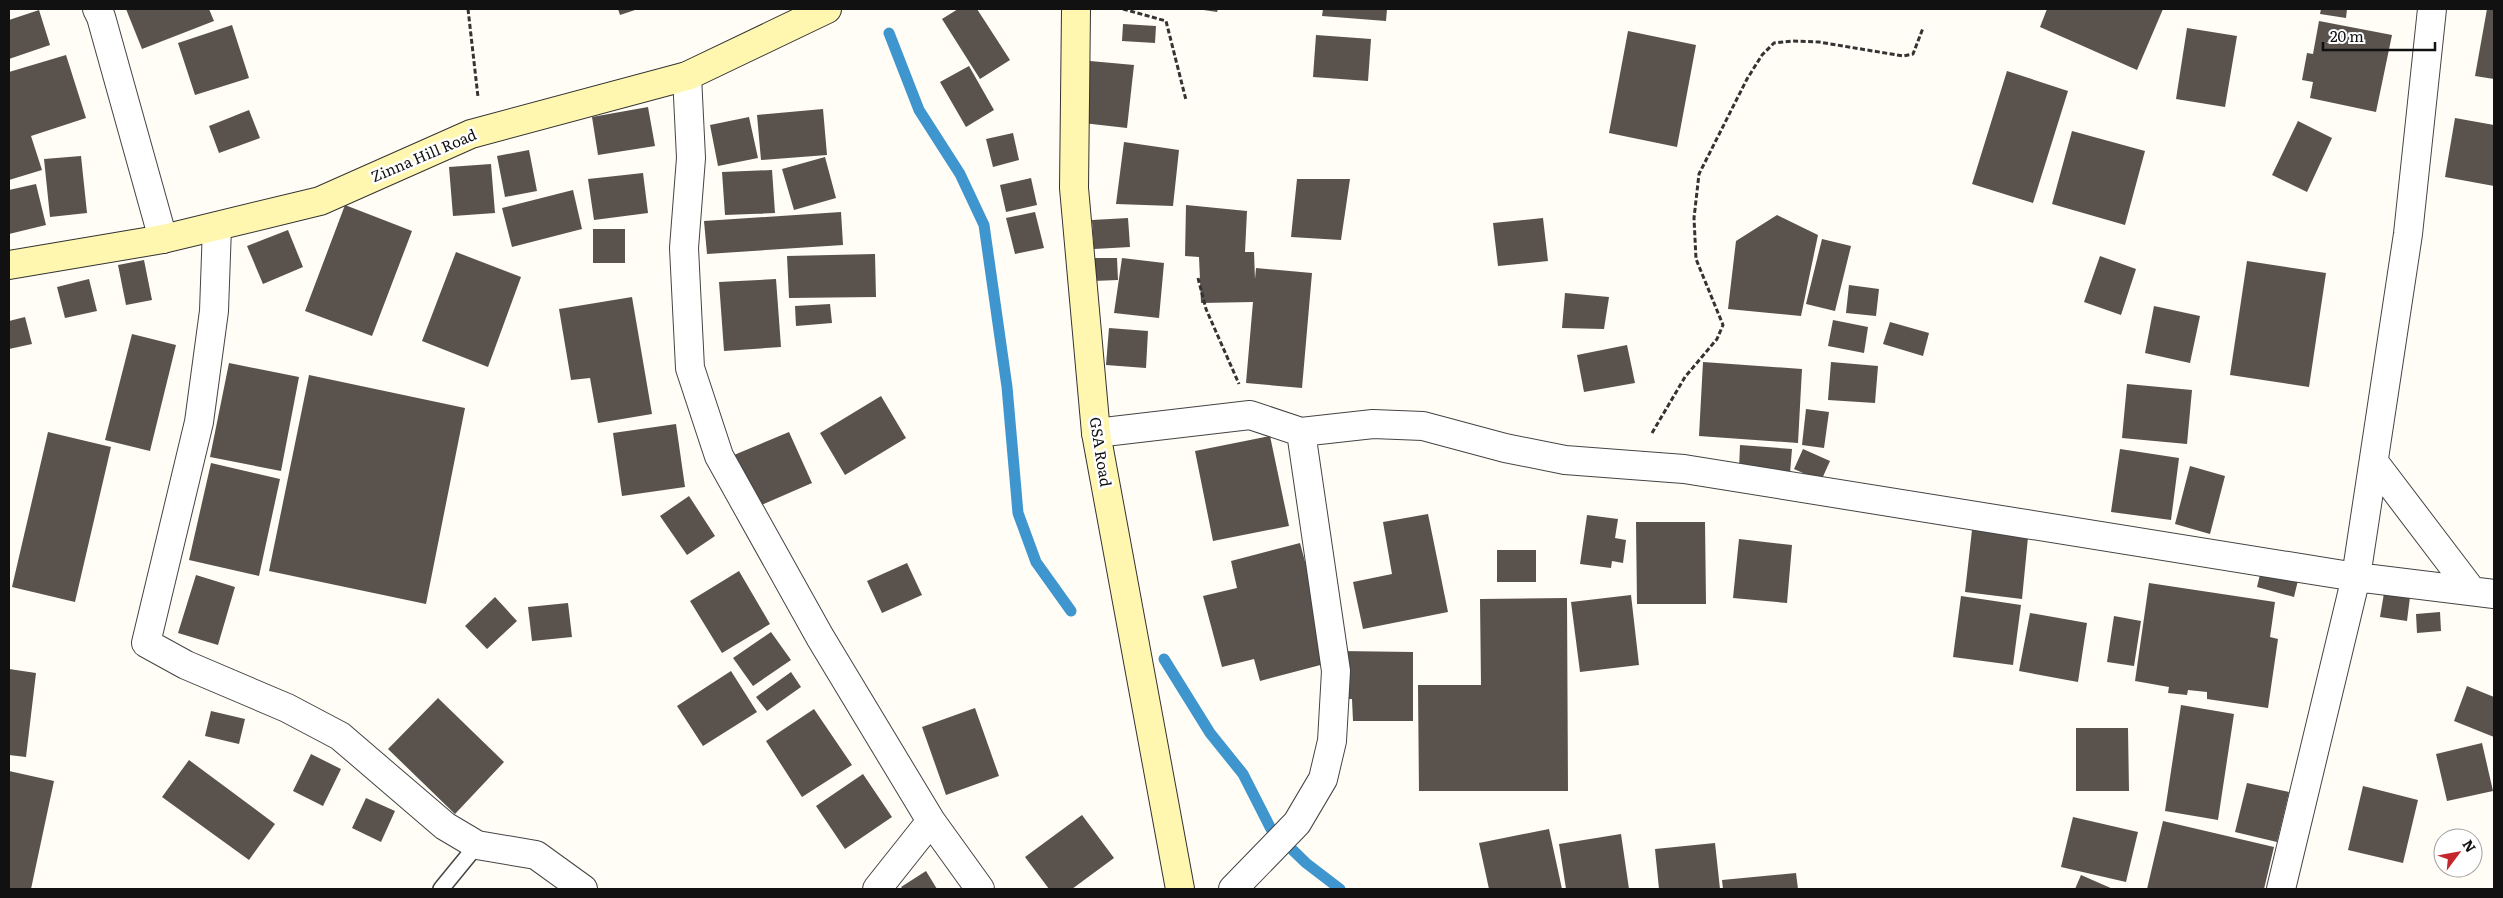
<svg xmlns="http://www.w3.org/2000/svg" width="2503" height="898" font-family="Literata,serif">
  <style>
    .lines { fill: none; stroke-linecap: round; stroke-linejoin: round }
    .stream { stroke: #3f96cf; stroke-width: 11 }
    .building { fill: #5a524d }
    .lane-casing { stroke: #444; stroke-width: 18 }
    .street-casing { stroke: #444; stroke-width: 30 }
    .secondary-casing { stroke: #333; stroke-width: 30 }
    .path { stroke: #333; stroke-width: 3; stroke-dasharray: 5 2.5; stroke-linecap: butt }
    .lane { stroke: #fff; stroke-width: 15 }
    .street { stroke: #fff; stroke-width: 28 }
    .secondary { stroke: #fff6b0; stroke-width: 28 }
    .labels { text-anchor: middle; stroke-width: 5; stroke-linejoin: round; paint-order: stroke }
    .street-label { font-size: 15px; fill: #111; stroke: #fff }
  </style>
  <rect width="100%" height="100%" fill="#fffdf5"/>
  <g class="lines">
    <path class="stream" d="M889,33L919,110L960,174L984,225L1007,387L1018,513L1036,562L1071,611
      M1164,659L1210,733L1243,774L1271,829L1306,863L1340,889"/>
  </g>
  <path class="building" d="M126,9H209L214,21L142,49Z
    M618,9H638L620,15Z
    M958,9H977L1010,60L980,79L942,19Z
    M1197,9H1218L1217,12Z
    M1323,9H1387L1386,21L1322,16Z
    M2047,9H2163L2137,70L2040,27Z
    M2321,9H2347L2346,18L2320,14Z
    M2487,9H2494V79L2475,76Z
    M39,10L50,45L9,59V20Z
    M2319,21L2392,35L2376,112L2310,98L2313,82L2302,80L2307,53L2313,54Z
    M1123,24L1156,26L1155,43L1122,41Z
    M232,25L249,78L195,95L178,43Z
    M2187,28L2237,36L2225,107L2176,99Z
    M1628,31L1696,45L1677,147L1609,133Z
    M1316,35L1371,39L1368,81L1313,77Z
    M66,55L86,118L31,136L42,170L9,180V72Z
    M1090,61L1134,65L1127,128L1083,123Z
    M969,66L994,110L966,127L940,82Z
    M2007,71L2068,91L2033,203L1972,184Z
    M648,107L655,146L598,155L592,117Z
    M823,109L827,155L761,160L757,115Z
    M249,110L260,138L219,153L209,126Z
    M749,117L758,158L718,166L710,125Z
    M2455,118L2494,125V186L2445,177Z
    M2298,121L2332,138L2307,192L2272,175Z
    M2072,131L2145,151L2125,225L2052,204Z
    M1013,133L1019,160L993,167L986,139Z
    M1124,142L1179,150L1173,206L1116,204Z
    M529,150L537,191L505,197L497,156Z
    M81,156L87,213L50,217L44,159Z
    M825,157L836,198L794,210L782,169Z
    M491,164L495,213L453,216L449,167Z
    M772,170L775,213L725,215L722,172Z
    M643,173L648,213L594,220L588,179Z
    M1031,178L1037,205L1006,212L1000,185Z
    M1297,179H1350L1341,240L1291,237Z
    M36,184L46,225L9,234V190Z
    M573,190L582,229L512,247L502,208Z
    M345,205L412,231L372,336L305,311Z
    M1186,205L1247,211L1245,252H1254L1255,279L1256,268L1312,273L1302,388L1246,383L1253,302L1201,303L1199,257L1185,256Z
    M841,212L843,245L707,254L704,221Z
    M1035,212L1044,248L1015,254L1006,218Z
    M1777,215L1818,235L1801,316L1728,309L1736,241Z
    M1128,218L1130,247L1094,249L1092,220Z
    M1543,218L1548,261L1498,266L1493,223Z
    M593,229H625V263H593Z
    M288,230L303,267L263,284L247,246Z
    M1822,239L1851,246L1835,311L1806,304Z
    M456,252L521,277L488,367L422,341Z
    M875,254L876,297L789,298L787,256Z
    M2100,256L2136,269L2121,315L2084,302Z
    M1092,258H1117L1118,280L1093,281Z
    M1122,258L1164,263L1159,318L1114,313Z
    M144,260L152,300L126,305L118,265Z
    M2247,261L2326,273L2309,387L2230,375Z
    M89,279L97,311L65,318L57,287Z
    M776,279L781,347L724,351L719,282Z
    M1849,285L1879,289L1876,316L1846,313Z
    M1565,293L1609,297L1604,329L1562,328Z
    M632,297L652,414L598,423L590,378L571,380L559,309Z
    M830,304L832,323L796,326L795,306Z
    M2154,306L2200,316L2190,363L2145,353Z
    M25,317L32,344L9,349V321Z
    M1833,320L1868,327L1864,353L1828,346Z
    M1890,322L1929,333L1923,356L1883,344Z
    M1109,328L1148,331L1146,368L1106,365Z
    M132,334L176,345L150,451L105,440Z
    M1627,345L1635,383L1584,392L1577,355Z
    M1703,362L1802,369L1798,443L1699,436Z
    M1831,362L1878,366L1875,403L1828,400Z
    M229,363L299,377L281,471L210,457Z
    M309,375L465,408L426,604L269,571Z
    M2127,384L2192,390L2187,444L2122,438Z
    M881,396L906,438L845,475L820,433Z
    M1806,409L1829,412L1824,448L1802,445Z
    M676,424L685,487L622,496L613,433Z
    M48,432L111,447L75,602L12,587Z
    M789,432L812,483L757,507L734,455Z
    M1270,436L1289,526L1213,541L1195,451Z
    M1740,445L1792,449L1790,473L1739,469Z
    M1803,449L1830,461L1821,481L1794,469Z
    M2120,449L2179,458L2171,520L2111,512Z
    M211,463L280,479L259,576L189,560Z
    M2190,466L2225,476L2210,534L2175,524Z
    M689,496L715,536L687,555L660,516Z
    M1428,514L1448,612L1363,629L1353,582L1392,574L1383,522Z
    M1587,515L1618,519L1615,538L1626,540L1623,563L1612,561L1611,568L1580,564Z
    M1636,522H1705L1706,604H1637Z
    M1972,530L2028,537L2022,599L1965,592Z
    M1739,539L1792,545L1787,603L1733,598Z
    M1300,543L1332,662L1260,681L1254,659L1222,667L1203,596L1237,588L1231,561Z
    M1497,550H1536V582H1497Z
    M2263,562L2300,572L2294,597L2257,587Z
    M907,563L922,595L882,613L867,581Z
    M739,571L770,624L722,653L690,601Z
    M196,575L235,587L218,645L178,633Z
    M2149,583L2275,602L2270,637L2278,639L2268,708L2207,699V692L2188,690L2187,695L2168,693L2169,687L2135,681Z
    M2384,593L2410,597L2407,621L2380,617Z
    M1631,595L1639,665L1580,672L1571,602Z
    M1961,596L2021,605L2013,665L1953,657Z
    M495,597L517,621L487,649L465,626Z
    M1567,598L1568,791H1419L1418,685H1481L1480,599Z
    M568,603L572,637L532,641L528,607Z
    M2440,612L2441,631L2417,633L2416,614Z
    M2030,613L2087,623L2078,682L2019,671Z
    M2114,616L2141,621L2134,666L2107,662Z
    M771,632L791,660L753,686L733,658Z
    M1340,651L1413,652V721H1353L1352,699H1341Z
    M9,669L36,673L26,757L9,755Z
    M731,671L757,712L703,746L677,706Z
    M791,672L801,687L767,711L756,697Z
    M2467,686L2494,697V737L2454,721Z
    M438,698L504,762L455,814L388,749Z
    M2181,705L2234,714L2218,820L2165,811Z
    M975,708L999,776L946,795L922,727Z
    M814,709L852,765L802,797L766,741Z
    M211,711L245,719L239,744L205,736Z
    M2076,728H2128L2129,791H2076Z
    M2482,743L2493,791L2447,801L2436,754Z
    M311,754L341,769L323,806L293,791Z
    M189,760L275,824L249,860L162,797Z
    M9,771L54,781L31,889H9Z
    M863,774L892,817L845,849L816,806Z
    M2247,783L2289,792L2277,842L2235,832Z
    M2363,786L2418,800L2403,863L2348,850Z
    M366,798L395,811L381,842L352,828Z
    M1082,815L1114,858L1072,889H1049L1025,857Z
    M2073,817L2138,832L2126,882L2061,867Z
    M2163,821L2274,847L2264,889H2147Z
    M1549,829L1562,889H1489L1479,843Z
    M1621,834L1629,889H1566L1559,844Z
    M1715,843L1720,889H1659L1655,849Z
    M926,871L937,889H903L901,887Z
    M1796,873L1798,889H1723L1722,880Z
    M2081,875L2113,889H2075Z"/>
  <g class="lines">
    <defs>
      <path id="lane" d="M441,889L477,845"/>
      <path id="street" d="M97,9L101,17L163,239
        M687,76L691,158L684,248L690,368L719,456L820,637L931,821L980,889
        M217,227L214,311L199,422L146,643L186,665L287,708L340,736L445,826L477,845L536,855L583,889
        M1096,433L1250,415L1301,432L1373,424L1423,426L1505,448L1565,460L1684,469L2356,577L2494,594
        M2374,462L2472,591
        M877,889L931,821
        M1233,889L1297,823L1323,779L1332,741L1336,671L1301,432
        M2281,889L2356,577L2408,234L2432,9"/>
      <path id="secondary" d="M1076,9L1074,188L1096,433L1180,889
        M9,265L163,239L320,201L471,134L687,76L827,9"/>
    </defs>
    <use href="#lane" class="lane-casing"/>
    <use href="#street" class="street-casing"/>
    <use href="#secondary" class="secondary-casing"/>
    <path class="path" d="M468,9L478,97
      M1123,9L1166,21L1186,100
      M1198,278L1206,309L1239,384
      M1652,433L1685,377L1717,339L1723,325L1696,259L1694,218L1699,174L1747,79L1762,55L1774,43L1792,41L1819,42L1903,56L1913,54L1923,28"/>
    <use href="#lane" class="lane"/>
    <use href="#street" class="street"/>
    <use href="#secondary" class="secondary"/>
  </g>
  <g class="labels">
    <g class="street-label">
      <text transform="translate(424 156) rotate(-23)" y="5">Zinna Hill Road</text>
      <text transform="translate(1100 452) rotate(81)" y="5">GSA Road</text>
    </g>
  </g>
  <rect width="2503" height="898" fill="none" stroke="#111111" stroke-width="20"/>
  <g transform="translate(2458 853) rotate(58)"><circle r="24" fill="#ffffff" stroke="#a0a0a0"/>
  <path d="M0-4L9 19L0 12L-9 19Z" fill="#c4262e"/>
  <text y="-8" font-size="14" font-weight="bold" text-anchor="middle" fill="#111111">N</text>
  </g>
  <path d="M2323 42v8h112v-8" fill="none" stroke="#111111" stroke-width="2.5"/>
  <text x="2330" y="42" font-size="15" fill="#111111" stroke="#ffffff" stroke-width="4" paint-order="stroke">20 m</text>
</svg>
